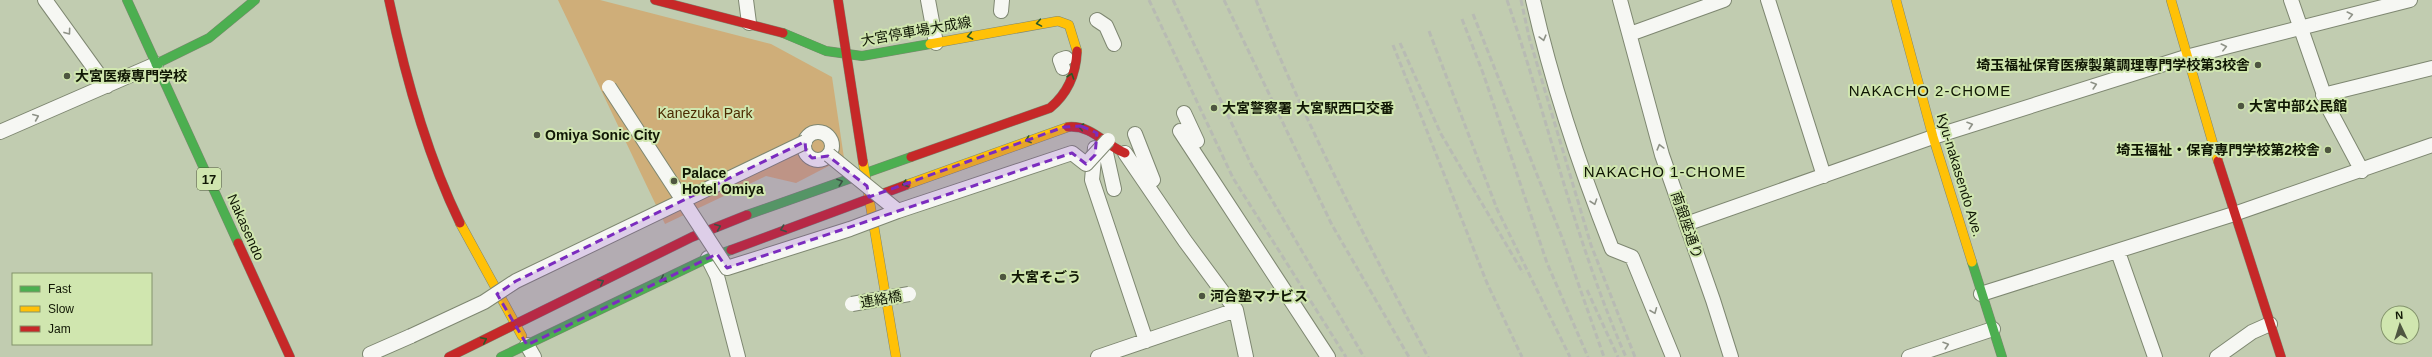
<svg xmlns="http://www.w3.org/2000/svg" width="2432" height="357" font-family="Arial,'Noto Sans JP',sans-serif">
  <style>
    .green { fill: #cfae79 }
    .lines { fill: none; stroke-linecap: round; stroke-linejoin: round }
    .street-casing { stroke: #7e8771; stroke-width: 16 }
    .fast-casing { stroke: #7e8771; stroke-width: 10 }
    .slow-casing { stroke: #7e8771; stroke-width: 10 }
    .jam-casing { stroke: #7e8771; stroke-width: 10 }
    .street { stroke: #f6f7f3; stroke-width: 14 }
    .fast { stroke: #4caf50; stroke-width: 9 }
    .slow { stroke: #ffc107; stroke-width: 9 }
    .jam { stroke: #c62828; stroke-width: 9 }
    .rail { stroke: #b8bbb3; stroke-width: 3; stroke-dasharray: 6 3; stroke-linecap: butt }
    .street-bridge-casing { stroke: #7e8771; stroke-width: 16; stroke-linecap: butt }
    .street-bridge { stroke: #f6f7f3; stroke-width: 14 }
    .oneway { stroke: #8e9287 }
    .oneway2 { stroke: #2b5b26 }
    .marked { fill: #7b2cbf; fill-opacity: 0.2; stroke: #7b2cbf; stroke-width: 3; stroke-dasharray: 8 5; stroke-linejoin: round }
    .poi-dot { fill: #4e5640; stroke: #d0e6af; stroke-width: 1.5 }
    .labels { text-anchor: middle; stroke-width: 4; stroke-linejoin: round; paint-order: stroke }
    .shield { fill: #d0e6af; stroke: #4a5537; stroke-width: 1 }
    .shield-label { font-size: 13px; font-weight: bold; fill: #101704 }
    .street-label { font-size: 14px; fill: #101704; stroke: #d0e6af }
    .poi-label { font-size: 14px; font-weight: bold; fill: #101704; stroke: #d0e6af; text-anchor: start }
    .park-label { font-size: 14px; fill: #4b2a00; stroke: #d0e6af }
    .neighbourhood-label { font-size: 15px; letter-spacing: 1px; fill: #101704; stroke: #d0e6af }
  </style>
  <rect width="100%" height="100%" fill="#c1ccb0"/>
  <path class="green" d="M558,0H600L771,44L832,77L844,158L796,183L766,176L665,224Z"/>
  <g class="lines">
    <defs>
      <path id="street" d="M45,0L107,86
        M746,0L749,23
        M928,0L936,43
        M1533,0C1552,84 1580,168 1612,249L1632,257L1673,357
        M1620,0L1662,155L1713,300L1731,357
        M1768,0L1824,176
        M2291,0L2329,109L2362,171
        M1001,11L1002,0
        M1097,20L1106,26L1114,44
        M1630,34L1724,0
        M1063,68L1060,60L1066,58
        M2323,95L2432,68
        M1184,113L1197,141
        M1180,131L1328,357
        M0,132L156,64
        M804 146a14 14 0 1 1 28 0a14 14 0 1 1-28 0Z
        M1135,134L1153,180
        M1104,144L1114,189
        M1095,148L1092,180L1146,341
        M1125,153L1185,241L1236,310L1246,357
        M1686,224L1933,137L2186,57L2410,0
        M2118,252L2155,357
        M708,258L717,276L738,357
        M1981,294L2234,214L2432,145
        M527,345L534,357
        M370,354L411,336
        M1098,357L1236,310
        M1909,357L1993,329
        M2217,357L2252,332L2270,324"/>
      <path id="fast" d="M127,0L238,243
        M783,33L826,51L862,56L930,44
        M156,64L209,38L255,0
        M747,215L911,157
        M1972,262L2002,357
        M501,357L708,258L731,250"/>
      <path id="slow" d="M1896,0L1933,137L1972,262
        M2171,0L2218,161
        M930,44L1058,21L1069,25L1077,51
        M863,162L896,357
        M906,185L1068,127
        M460,223L522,336"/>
      <path id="jam" d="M389,0C405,76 426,153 460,223
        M655,0L783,33
        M838,0L863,162
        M1068,127C1093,125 1104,145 1125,153
        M911,157L1050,108C1067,94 1076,74 1077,51
        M2218,161L2281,357
        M238,243L290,357
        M731,250L906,185
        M449,357L692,237L747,215"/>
    </defs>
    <use href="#street" class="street-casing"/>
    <use href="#fast" class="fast-casing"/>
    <use href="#slow" class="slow-casing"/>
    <use href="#jam" class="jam-casing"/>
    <use href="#street" class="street"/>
    <use href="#fast" class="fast"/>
    <use href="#slow" class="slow"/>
    <use href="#jam" class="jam"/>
    <path class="rail" d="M1149,0L1233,178L1346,357
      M1173,0L1252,166L1364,357
      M1224,0L1332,225L1409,357
      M1256,0C1305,123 1366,240 1428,357
      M1507,0C1548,119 1575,242 1626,357
      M1521,0L1529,37L1591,245L1635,357
      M1473,14L1563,240L1604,357
      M1462,19L1483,73L1547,263L1588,357
      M1429,31L1497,209L1570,357
      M1400,43L1441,134L1523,273
      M1393,45L1487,283L1522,357
      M1587,290L1618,357"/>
    <defs>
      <path id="street-bridge" d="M609,87L727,268L850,229L898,211
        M829,155L898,211L1072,153L1086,164L1108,140
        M852,304L909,294
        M411,336L484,302L516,281L805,142"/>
    </defs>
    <use href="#street-bridge" class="street-bridge-casing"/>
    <use href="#street-bridge" class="street-bridge"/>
  </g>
  <defs><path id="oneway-chevron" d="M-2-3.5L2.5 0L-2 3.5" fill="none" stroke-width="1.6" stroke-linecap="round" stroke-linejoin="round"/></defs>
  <g class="oneway">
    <use href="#oneway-chevron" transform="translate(2350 15) rotate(-14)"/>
    <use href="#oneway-chevron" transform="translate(68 32) rotate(54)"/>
    <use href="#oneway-chevron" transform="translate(1543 38) rotate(75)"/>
    <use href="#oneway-chevron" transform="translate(2224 47) rotate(-14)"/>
    <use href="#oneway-chevron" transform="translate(2094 85) rotate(-17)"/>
    <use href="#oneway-chevron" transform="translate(36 117) rotate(-23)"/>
    <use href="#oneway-chevron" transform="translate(1970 125) rotate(-18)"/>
    <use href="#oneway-chevron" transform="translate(1660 147) rotate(-105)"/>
    <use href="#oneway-chevron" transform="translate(1594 202) rotate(71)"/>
    <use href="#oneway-chevron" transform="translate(1654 311) rotate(68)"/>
    <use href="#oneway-chevron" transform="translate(1946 345) rotate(-18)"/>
  </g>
  <g class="oneway2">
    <use href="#oneway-chevron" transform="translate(1039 23) rotate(170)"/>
    <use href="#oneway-chevron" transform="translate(970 36) rotate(169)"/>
    <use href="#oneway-chevron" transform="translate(1071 76) rotate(-71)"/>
    <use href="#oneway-chevron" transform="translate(1081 127) rotate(-168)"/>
    <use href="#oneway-chevron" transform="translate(1028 140) rotate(160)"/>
    <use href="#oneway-chevron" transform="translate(840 182) rotate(-19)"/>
    <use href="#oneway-chevron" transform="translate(905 184) rotate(160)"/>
    <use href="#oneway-chevron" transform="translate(718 227) rotate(-22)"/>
    <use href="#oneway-chevron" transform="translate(783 229) rotate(160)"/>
    <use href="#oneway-chevron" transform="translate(663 279) rotate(154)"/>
    <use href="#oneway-chevron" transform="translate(601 282) rotate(-26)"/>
    <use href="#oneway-chevron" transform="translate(484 340) rotate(-26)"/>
  </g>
  <path class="marked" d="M1081,126L1097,133L1095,155L1086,164L1072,153L727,268L717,254L527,345L497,294L516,281L802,143L805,142L806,152L812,158L828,156L867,186L869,197L1064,127Z"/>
  <g class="poi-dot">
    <circle cx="2258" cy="65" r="4"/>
    <circle cx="67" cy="76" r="4"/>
    <circle cx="2241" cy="106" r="4"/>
    <circle cx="1214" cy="108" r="4"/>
    <circle cx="537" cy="135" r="4"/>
    <circle cx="2328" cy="150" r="4"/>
    <circle cx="674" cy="181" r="4"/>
    <circle cx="1003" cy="277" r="4"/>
    <circle cx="1202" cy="296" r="4"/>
  </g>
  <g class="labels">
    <rect class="shield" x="197" y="168" width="24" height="22" rx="3"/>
    <g class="shield-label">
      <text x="209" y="184">17</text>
    </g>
    <g class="street-label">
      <text transform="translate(916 31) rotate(-10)" y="5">大宮停車場大成線</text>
      <text transform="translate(1960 175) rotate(73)" y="5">Kyu-nakasendo Ave.</text>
      <text transform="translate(1687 225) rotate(71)" y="5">南銀座通り</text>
      <text transform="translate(246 227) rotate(66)" y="5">Nakasendo</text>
      <text transform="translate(881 299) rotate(-10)" y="5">連絡橋</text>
    </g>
    <g class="poi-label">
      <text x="2250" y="70" text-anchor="end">埼玉福祉保育医療製菓調理専門学校第3校舎</text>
      <text x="75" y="81">大宮医療専門学校</text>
      <text x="2249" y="111">大宮中部公民館</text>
      <text x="1222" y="113">大宮警察署 大宮駅西口交番</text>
      <text x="545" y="140">Omiya Sonic City</text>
      <text x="2320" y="155" text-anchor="end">埼玉福祉・保育専門学校第2校舎</text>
      <text x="682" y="178">Palace<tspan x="682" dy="16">Hotel Omiya</tspan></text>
      <text x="1011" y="282">大宮そごう</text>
      <text x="1210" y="301">河合塾マナビス</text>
    </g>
    <g class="park-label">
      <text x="705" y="118">Kanezuka Park</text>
    </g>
    <g class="neighbourhood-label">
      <text x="1930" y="96">NAKACHO 2-CHOME</text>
      <text x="1665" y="177">NAKACHO 1-CHOME</text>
    </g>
  </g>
  <rect x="12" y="273" width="140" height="72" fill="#d0e6af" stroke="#83936b"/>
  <rect x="20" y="286" width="20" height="6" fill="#4caf50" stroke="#83936b"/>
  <text x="48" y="293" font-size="12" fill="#101704">Fast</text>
  <rect x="20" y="306" width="20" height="6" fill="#ffc107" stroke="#83936b"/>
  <text x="48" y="313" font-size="12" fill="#101704">Slow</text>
  <rect x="20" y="326" width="20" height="6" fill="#c62828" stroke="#83936b"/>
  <text x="48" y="333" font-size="12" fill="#101704">Jam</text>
  <g transform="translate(2400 325) rotate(356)"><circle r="19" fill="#d0e6af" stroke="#83936b"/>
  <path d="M0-3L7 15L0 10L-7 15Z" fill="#4e5640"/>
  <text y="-6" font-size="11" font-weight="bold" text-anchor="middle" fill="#101704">N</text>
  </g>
</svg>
